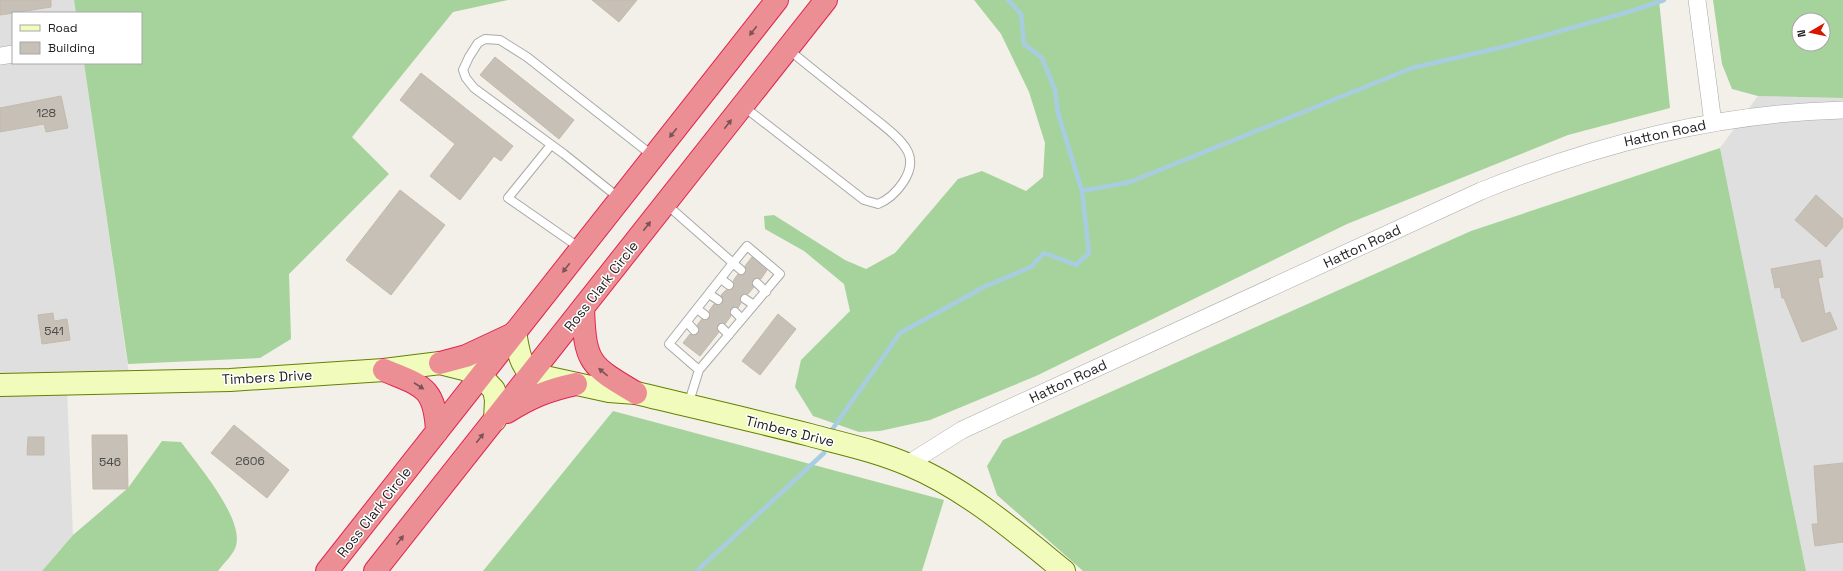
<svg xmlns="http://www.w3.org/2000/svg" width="1843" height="571" font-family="'Space Grotesk',sans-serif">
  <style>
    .residential { fill: #e0dfdf }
    .forest { fill: #a6d39c; fill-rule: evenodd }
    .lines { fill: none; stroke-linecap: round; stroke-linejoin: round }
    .stream { stroke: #a8cde1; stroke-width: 4.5 }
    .building { fill: #c7c0b7; stroke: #c5b9aa }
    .lane-casing { stroke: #a9a9a9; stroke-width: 10 }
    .street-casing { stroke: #a9a9a9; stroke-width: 18 }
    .secondary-casing { stroke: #648101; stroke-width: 24 }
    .highway-casing { stroke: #e3234e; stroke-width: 24 }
    .lane { stroke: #fff; stroke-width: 8 }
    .street { stroke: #fff; stroke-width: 17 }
    .secondary { stroke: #f1fcbc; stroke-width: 22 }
    .highway { stroke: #eb8f95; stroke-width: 22 }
    .oneway { fill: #7c5356 }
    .labels { text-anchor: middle; stroke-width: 3; stroke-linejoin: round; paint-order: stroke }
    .number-label { font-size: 12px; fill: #4b4a47 }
    .street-label { font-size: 14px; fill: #222; stroke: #fff }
  </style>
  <rect width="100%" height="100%" fill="#f2f0e8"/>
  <path class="residential" d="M0,0H74L76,13H13V63H84L129,374L0,377Z
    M1758,96L1843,98V571H1806L1720,148Z
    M67,390L73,535L42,571H0V393Z"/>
  <path class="forest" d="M74,0H508L453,12L352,137L389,174L289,274L291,339L260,358L128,364L84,63H141V13H76Z
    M974,0H1659L1670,108L1568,135L1347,224L1036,376L930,420L880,431L859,432L813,416L795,387L801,360L850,311L844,284L804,251L765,229L764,216L774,215L845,260L866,269L895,253L958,179L982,171L1026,191L1043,177L1045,143L1029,92L1001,34Z
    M1713,0H1843V98L1758,96L1732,89L1722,64ZM1799,20H1823V44H1799Z
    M1720,148L1806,571H1083L997,495L987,466L1003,440L1471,231Z
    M613,411L944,500L922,571H483Z
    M162,441L181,442C197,464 244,518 236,546C234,554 223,564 218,571H42L73,535L128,488Z"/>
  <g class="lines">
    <path class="stream" d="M1082,191L1130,182L1412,68L1507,46L1635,10L1664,0
      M829,434L900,333L984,287L1031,267L1044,253L1076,265L1089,253L1082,191L1058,113L1055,90L1042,58L1024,44L1021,14L1008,0
      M697,571L824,453"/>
  </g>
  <path class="building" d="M0,0H51V7L0,15Z
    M592,0H637L619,22Z
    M495,57L574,120L559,139L480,75Z
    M421,73L513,146L501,161L494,156L460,200L430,176L455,144L400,100Z
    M61,96L68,128L46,132L44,124L0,132V108Z
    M400,190L445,225L391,295L346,260Z
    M1816,195L1843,219V227L1826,247L1795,220Z
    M752,257L767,270L761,279L756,278L753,279L752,284L754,287L748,294H745L741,296L740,299L741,303L738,308L734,307L731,308L730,313L731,316L725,324L721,323L718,324L717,329L719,332L700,356L683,343L690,334L695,335L698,334L699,329L697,325L702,319H709L710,315L709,311L714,304L718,305L722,303L723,300L721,295L726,290L733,289L734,285L733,281L738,274L742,275L745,273V266Z
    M1820,260L1823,277L1818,278L1825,314L1830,312L1837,329L1802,342L1784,298H1782L1780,287L1775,288L1771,269Z
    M53,313L54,321L67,319L70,340L42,344L38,315Z
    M778,314L796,329L760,375L742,361Z
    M234,425L289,470L267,498L211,453Z
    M92,435H127L128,489H93Z
    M28,437H44V455H27Z
    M1843,463V542L1815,546L1812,524H1818L1814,466Z"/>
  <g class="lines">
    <defs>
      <path id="lane" d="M743,106L864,200L878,204C895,197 917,172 908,152C901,137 877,121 864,110C839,90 813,70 788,49
        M551,145L508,198L580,248
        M619,198L564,154L474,88L466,78L463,70L469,57L478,43L485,39L500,40L527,57L653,156
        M666,204L733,263L669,344L699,370L688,405
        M721,279L729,285
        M757,283L766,292
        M709,294L718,300
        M745,299L754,305
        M697,309L705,315
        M735,312L742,319
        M687,322L694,330
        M722,328L729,335
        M699,370L780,274L747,246L733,263L741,270"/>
      <path id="street" d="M1697,0L1713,123
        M0,56L13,54
        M908,464L962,430L1481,191C1598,144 1717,113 1843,110"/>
      <path id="secondary" d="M515,332C518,348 519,363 531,374L609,391L636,393C694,407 752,420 810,435C843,444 877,451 909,465C966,489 1016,532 1064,571
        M0,385L230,380L384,370L440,363L464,369L481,376L494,390L496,400L495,420"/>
      <path id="highway" d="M583,308C585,363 589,365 636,393
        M440,363L466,356L511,335
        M384,370C422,386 435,386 437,432
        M507,412C531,397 548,390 576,384
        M327,571L777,0
        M375,571L826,0"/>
    </defs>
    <use href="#lane" class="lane-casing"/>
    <use href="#street" class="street-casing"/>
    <use href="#secondary" class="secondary-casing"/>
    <use href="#highway" class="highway-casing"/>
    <use href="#lane" class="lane"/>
    <use href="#street" class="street"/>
    <use href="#secondary" class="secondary"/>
    <use href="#highway" class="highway"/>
  </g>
  <defs><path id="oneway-solid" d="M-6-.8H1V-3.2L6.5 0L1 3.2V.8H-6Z"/></defs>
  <g class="oneway">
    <use href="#oneway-solid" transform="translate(753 31) rotate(128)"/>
    <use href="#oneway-solid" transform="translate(728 124) rotate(-52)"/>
    <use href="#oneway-solid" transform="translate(673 133) rotate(128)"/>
    <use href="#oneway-solid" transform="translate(647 226) rotate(-52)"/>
    <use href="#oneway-solid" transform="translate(566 268) rotate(128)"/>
    <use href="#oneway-solid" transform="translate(603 372) rotate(-140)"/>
    <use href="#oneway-solid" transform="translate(419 386) rotate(33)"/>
    <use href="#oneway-solid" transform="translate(480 438) rotate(-52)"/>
    <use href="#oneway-solid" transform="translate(400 540) rotate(-52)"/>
  </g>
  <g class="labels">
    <g class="number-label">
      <text x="46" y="117">128</text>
      <text x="54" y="335">541</text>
      <text x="250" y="465">2606</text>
      <text x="110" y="466">546</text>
    </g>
    <g class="street-label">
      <text transform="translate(1665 133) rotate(-12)" y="5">Hatton Road</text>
      <text transform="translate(1362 246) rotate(-25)" y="5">Hatton Road</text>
      <text transform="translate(601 286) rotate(-52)" y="5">Ross Clark Circle</text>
      <text transform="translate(267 377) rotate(-3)" y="5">Timbers Drive</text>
      <text transform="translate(1068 381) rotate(-25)" y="5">Hatton Road</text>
      <text transform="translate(790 431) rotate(14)" y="5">Timbers Drive</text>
      <text transform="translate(374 512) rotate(-52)" y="5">Ross Clark Circle</text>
    </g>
  </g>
  <rect x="12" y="12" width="130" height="52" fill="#ffffff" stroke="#a7a7a7"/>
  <rect x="20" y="25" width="20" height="6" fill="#f1fcbc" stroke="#a7a7a7"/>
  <text x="48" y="32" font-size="12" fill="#222222">Road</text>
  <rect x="20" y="42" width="20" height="12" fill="#c7c0b7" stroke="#a7a7a7"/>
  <text x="48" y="52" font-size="12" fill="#222222">Building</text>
  <g transform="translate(1811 32) rotate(261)"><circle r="19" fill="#ffffff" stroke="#a7a7a7"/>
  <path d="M0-3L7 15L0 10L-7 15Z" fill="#d41900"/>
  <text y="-6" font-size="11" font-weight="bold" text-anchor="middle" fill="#222222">N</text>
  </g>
</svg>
